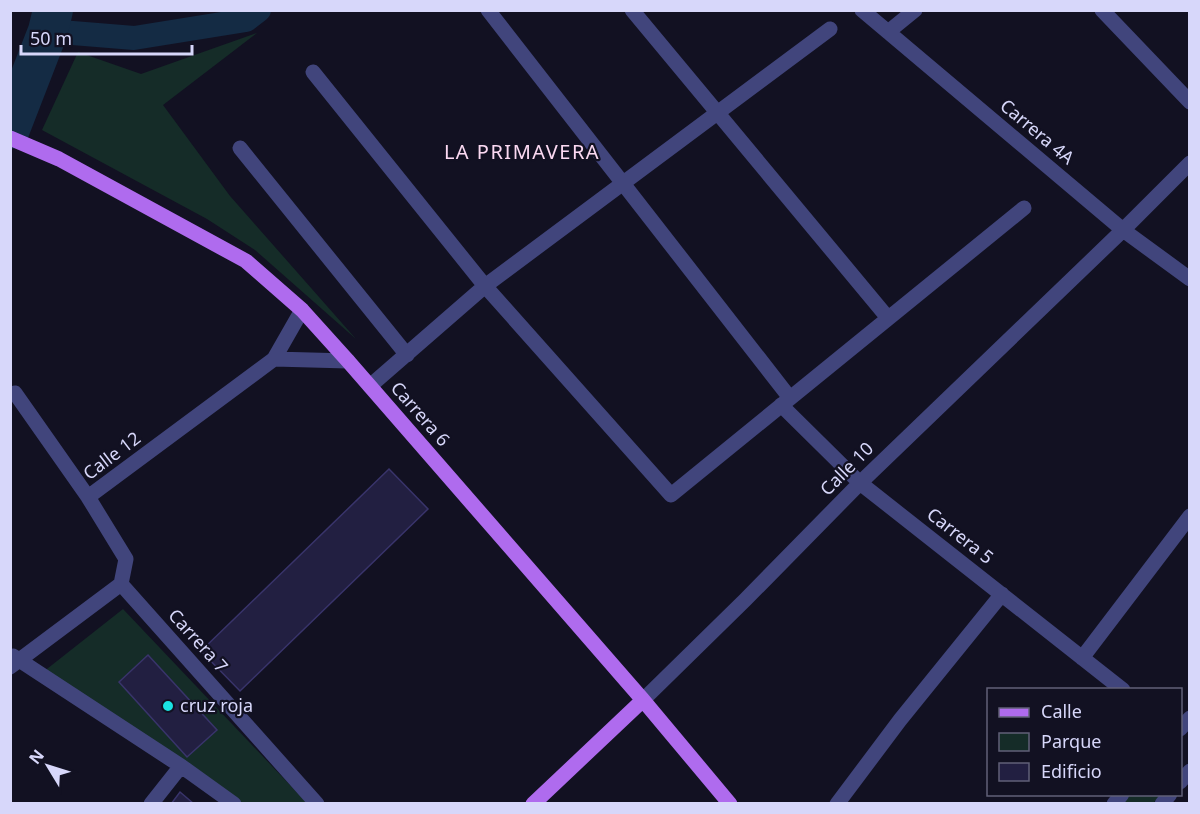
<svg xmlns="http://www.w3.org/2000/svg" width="1200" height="814" font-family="'Noto Sans',sans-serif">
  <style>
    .green { fill: #152c28 }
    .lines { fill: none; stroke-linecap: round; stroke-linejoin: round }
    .canal { stroke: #142b44; stroke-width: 24 }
    .river { stroke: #142b44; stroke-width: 40 }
    .building { fill: #221f41; stroke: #39346b; stroke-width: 1.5 }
    .minor { stroke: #41457c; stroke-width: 15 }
    .major { stroke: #af6bee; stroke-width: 15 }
    .poi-dot { fill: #1ae3e2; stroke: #121122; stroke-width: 2 }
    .labels { text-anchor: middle; stroke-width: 4.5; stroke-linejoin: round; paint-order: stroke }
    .street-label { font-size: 18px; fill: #d7d7fa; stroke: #121122 }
    .poi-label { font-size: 18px; fill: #d7d7fa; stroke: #121122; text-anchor: start }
    .neighbourhood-label { font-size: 20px; letter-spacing: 1.5px; fill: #fbd9f2; stroke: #121122 }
  </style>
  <rect width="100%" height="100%" fill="#121122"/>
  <path class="green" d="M257,33L163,105L230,196L356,339L255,250L207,219L42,130L78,52L141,74Z
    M123,609L307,803H235L38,676Z
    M1130,795H1161L1153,803L1122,804Z"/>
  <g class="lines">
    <path class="canal" d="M48,31L134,38L246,20L259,10"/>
    <path class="river" d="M10,129L48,31L53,10"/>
  </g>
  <path class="building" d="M389,469L428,509L240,691L201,651Z
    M148,655L217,730L187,757L119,682Z
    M180,792L194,804H171Z"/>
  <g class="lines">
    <path class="minor" d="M488,10L790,398
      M632,10L888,318
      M862,10L1123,230L1190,279
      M1102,10L1190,102
      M888,32L915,10
      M313,72L485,286L671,495L1024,208
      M240,148L407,355
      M274,359L348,361
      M370,386L485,286L830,29
      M781,405L860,483L1123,690
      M88,497L274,359L302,310
      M121,584L317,804
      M13,656L181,766L234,804
      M1082,658L1190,516
      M10,667L121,584L126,559L88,497L15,393
      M643,700L745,600L860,483L1123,230L1190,163
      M1180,729L1190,718
      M1180,782L1190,771
      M151,804L181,766
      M837,804L900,720L1002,594
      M1114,804L1122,794
      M1162,804L1170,794"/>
    <path class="major" d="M10,138L59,159L246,261L302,310L348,361L643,700L730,804
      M533,804L643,700"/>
  </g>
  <circle class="poi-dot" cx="168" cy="706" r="6"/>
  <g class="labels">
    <g class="street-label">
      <text transform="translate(1037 132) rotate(40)" y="6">Carrera 4A</text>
      <text transform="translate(420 414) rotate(49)" y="6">Carrera 6</text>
      <text transform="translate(112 456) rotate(-37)" y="6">Calle 12</text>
      <text transform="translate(847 469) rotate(-45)" y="6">Calle 10</text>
      <text transform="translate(960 536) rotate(38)" y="6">Carrera 5</text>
      <text transform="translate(198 641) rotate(48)" y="6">Carrera 7</text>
    </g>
    <g class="poi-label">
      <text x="180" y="712">cruz roja</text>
    </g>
    <g class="neighbourhood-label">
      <text x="522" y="159">LA PRIMAVERA</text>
    </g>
  </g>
  <rect width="1200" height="814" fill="none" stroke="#d7d7fa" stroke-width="24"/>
  <rect x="987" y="688" width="195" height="108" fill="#121122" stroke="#616078" stroke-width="1.5"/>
  <rect x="999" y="708" width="30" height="9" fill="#af6bee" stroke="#616078" stroke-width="1.5"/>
  <text x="1041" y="718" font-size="18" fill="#d7d7fa">Calle</text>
  <rect x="999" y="733" width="30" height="18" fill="#152c28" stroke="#616078" stroke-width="1.5"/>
  <text x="1041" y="748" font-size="18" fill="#d7d7fa">Parque</text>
  <rect x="999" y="763" width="30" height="18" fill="#221f41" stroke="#616078" stroke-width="1.5"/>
  <text x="1041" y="778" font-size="18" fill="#d7d7fa">Edificio</text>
  <g transform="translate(48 766) rotate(308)" stroke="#121122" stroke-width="4.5" paint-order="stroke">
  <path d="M0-4.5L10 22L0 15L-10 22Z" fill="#d7d7fa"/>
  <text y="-9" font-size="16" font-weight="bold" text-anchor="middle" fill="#d7d7fa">N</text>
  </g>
  <path d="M21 45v9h171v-9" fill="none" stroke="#d7d7fa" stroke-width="3"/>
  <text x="30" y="45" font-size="18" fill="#d7d7fa" stroke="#121122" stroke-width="4.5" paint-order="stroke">50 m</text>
</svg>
